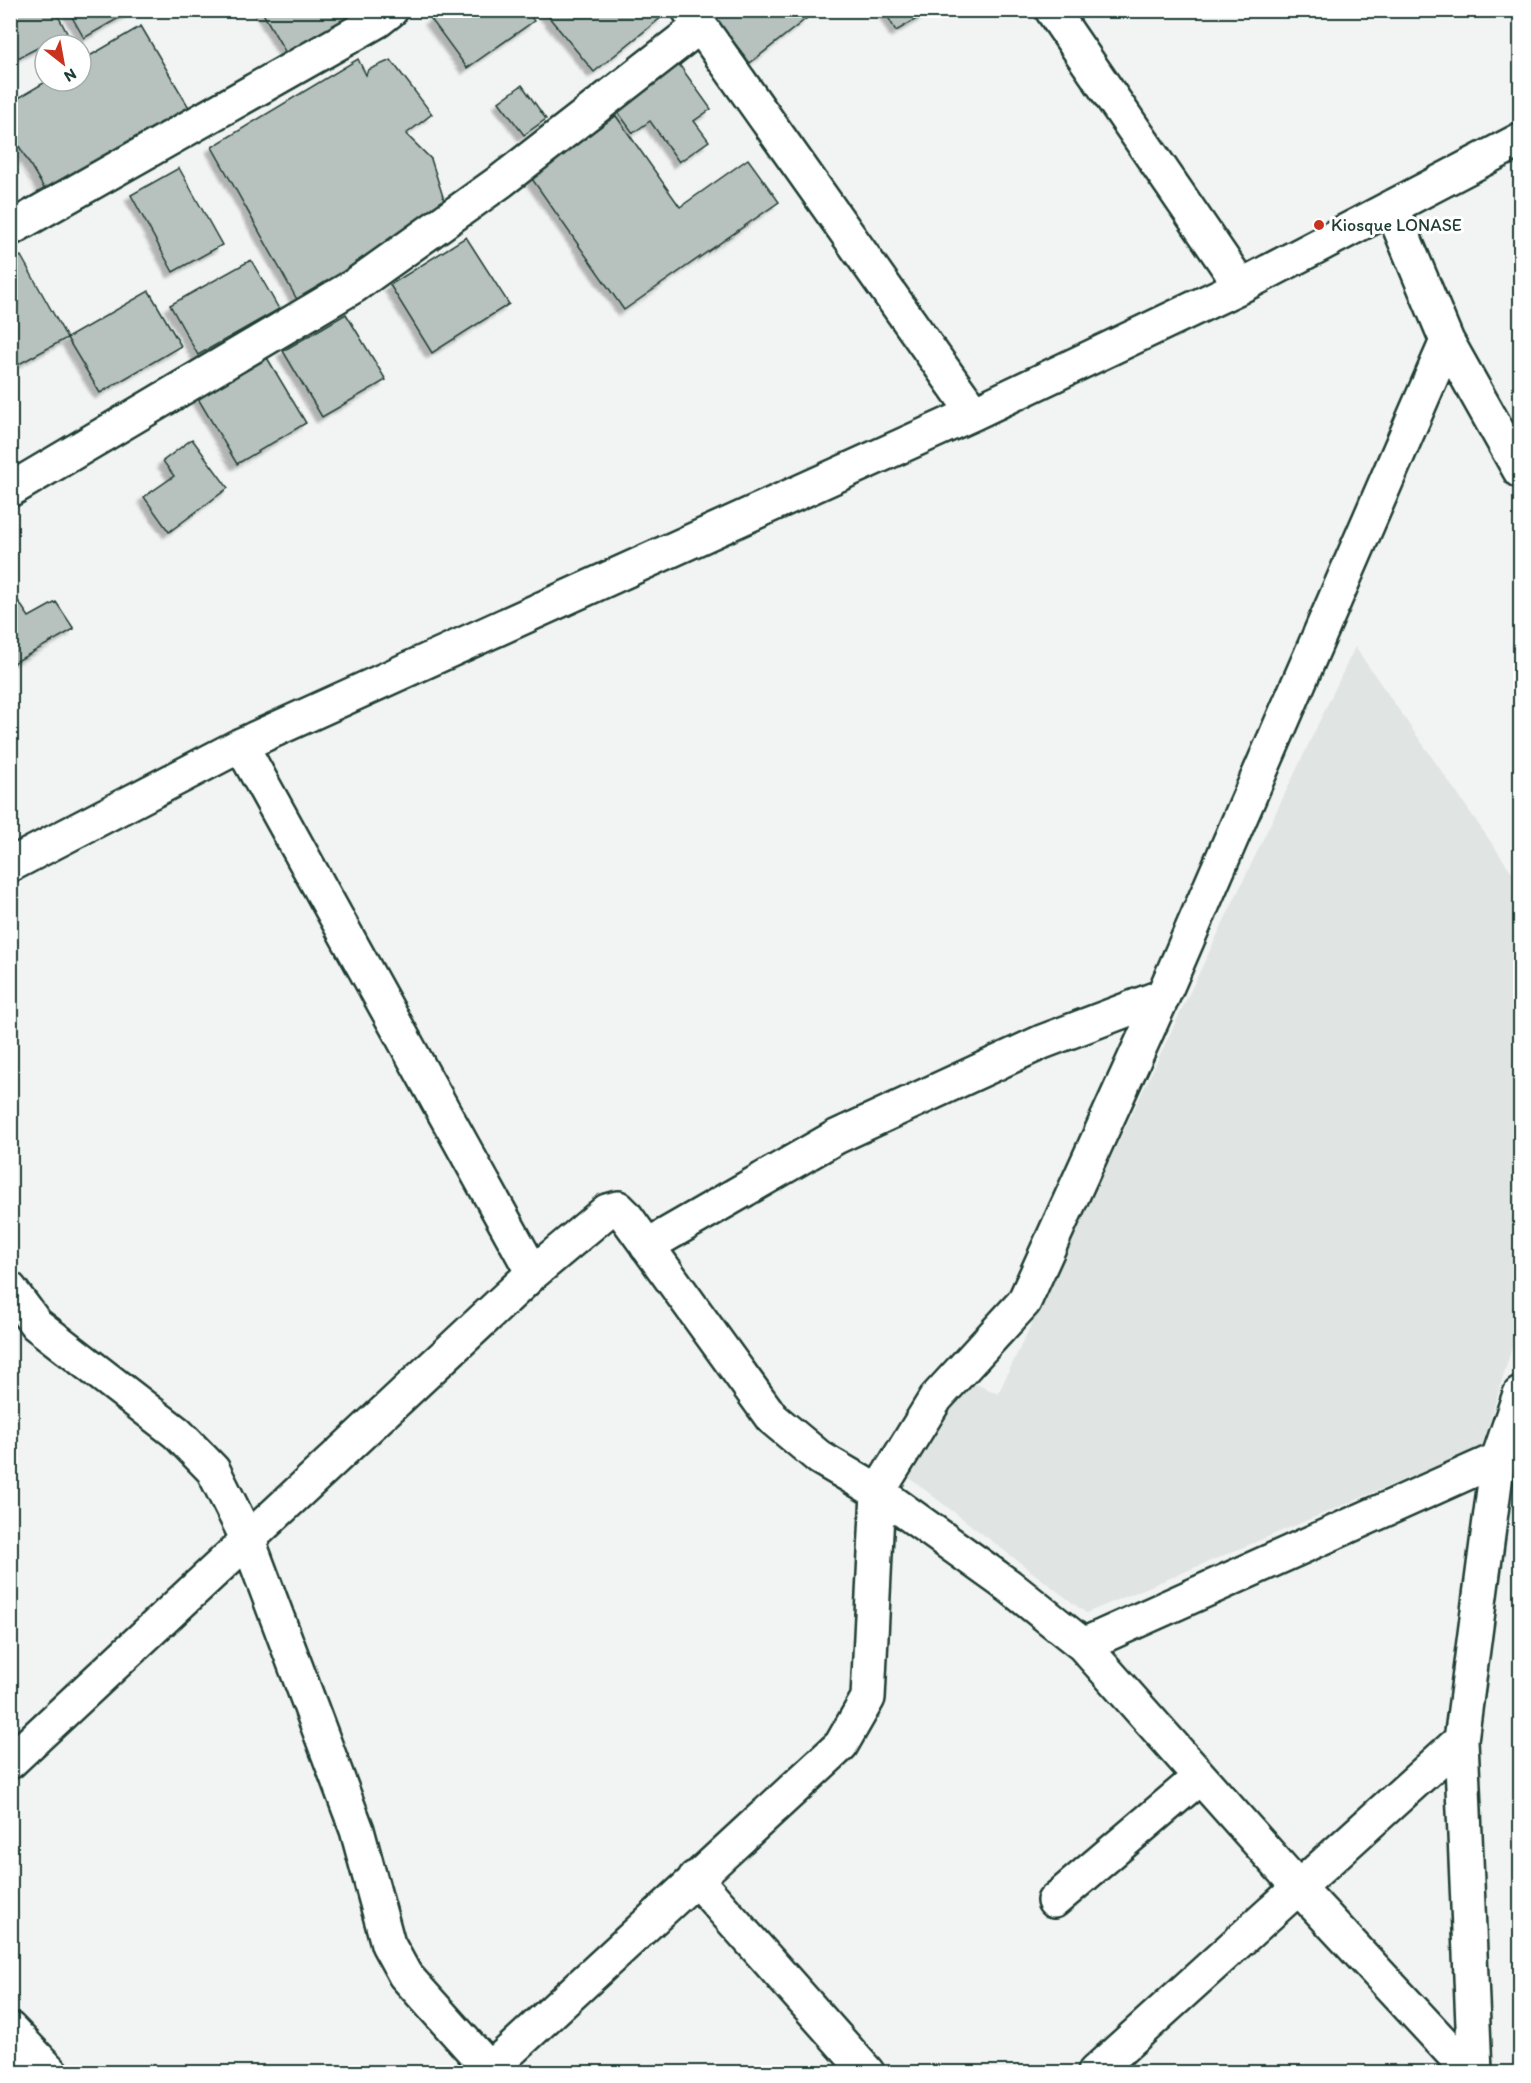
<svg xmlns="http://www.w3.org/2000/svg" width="1531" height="2083" font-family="Itim,sans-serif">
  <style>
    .built { fill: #e0e4e3 }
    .building { fill: #b7c1bd; stroke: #1f3d34; stroke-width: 1.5; filter: url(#shadow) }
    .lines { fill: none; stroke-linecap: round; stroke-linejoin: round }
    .minor-casing { stroke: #1f3d34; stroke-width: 38 }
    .minor { stroke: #fff; stroke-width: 33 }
    .poi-dot { fill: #c8321e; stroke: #fff; stroke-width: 2 }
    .labels { text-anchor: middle; stroke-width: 6; stroke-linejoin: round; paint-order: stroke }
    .poi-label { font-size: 18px; fill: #1f3d34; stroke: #fff; text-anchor: start }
  </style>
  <defs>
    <filter id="shadow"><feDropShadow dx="-5.5" dy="5.5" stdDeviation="1.5" flood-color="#0004"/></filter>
  </defs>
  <rect width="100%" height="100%" fill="#f2f3f3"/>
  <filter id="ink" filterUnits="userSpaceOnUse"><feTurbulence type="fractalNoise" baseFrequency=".0167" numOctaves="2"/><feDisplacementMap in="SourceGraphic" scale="12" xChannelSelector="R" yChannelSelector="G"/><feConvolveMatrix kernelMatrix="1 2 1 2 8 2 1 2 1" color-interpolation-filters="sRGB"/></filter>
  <g filter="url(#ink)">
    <path class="built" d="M1355,647L1520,884V1320L1482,1447L1086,1613L908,1477V1462L967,1380L998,1394Z"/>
    <path class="building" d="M10,10H55L67,33L10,62Z
      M68,10H130L131,11L84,38Z
      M261,10H365L287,55Z
      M444,10H526L534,21L467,68L431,19Z
      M543,10H659L663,16L594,72Z
      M709,10H803L807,18L750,63Z
      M884,10H932L896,31Z
      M141,26L194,116L51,200L10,131V103L47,81H81V61Z
      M358,59L366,75L368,70L391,60L432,114L406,134L431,159L445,203L299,303L212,147Z
      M678,63L711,109L694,121L709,141L679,162L650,121L633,133L615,108Z
      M522,85L546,119L524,135L499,102Z
      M616,116L680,207L748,159L779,202L624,310L530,176Z
      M179,168L222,245L173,272L131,195Z
      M466,237L509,304L432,353L390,285Z
      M21,256L67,338L10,369V262Z
      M251,260L279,309L198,355L170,305Z
      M149,291L181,346L100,393L67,338Z
      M346,314L386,380L322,417L283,351Z
      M266,356L306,423L237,464L197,397Z
      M192,439L228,488L169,532L144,497L174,476L163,461Z
      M10,589L29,617L56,602L74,629L10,665Z"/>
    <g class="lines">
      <defs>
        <path id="minor" d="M689,10L974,413
          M1052,10L1241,286
          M10,229L377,21L391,10
          M1447,341L1520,471
          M10,490L354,286L501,181L700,26
          M241,745L533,1273
          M10,865L241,745L974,413L1241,286L1520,140
          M647,1246L836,1137L1042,1042L1163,996
          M10,1289L36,1324L177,1433L213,1470L248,1540L357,1830L388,1944L405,1975L492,2072
          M1083,1645L1498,1459L1520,1394
          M10,1762L533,1273L607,1211L618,1208L625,1215L772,1418L820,1458L878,1492L1009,1586L1083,1645L1299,1888L1470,2072
          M695,1878L867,2072
          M1054,1901L1200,1777
          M10,2029L51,2072
          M487,2072L841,1745L868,1698L878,1492L936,1398L1024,1302L1163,996L1447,341L1391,207
          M1095,2072L1461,1740
          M1475,2072L1461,1740L1498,1459"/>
      </defs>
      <use href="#minor" class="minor-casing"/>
      <use href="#minor" class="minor"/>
    </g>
  </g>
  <circle class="poi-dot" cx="1319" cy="225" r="6"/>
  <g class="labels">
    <g class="poi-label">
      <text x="1331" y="231">Kiosque LONASE</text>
    </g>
  </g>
  <rect width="1531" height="2083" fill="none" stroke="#fff" stroke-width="36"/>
  <rect x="18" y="18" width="1495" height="2047" fill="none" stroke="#1f3d34" stroke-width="2" filter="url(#ink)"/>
  <g transform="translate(63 63) rotate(149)"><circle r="28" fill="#ffffff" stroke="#a5b1ae" stroke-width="1.5"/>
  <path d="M0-4.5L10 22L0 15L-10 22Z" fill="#c8321e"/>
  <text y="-9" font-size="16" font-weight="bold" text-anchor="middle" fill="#1f3d34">N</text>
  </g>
</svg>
